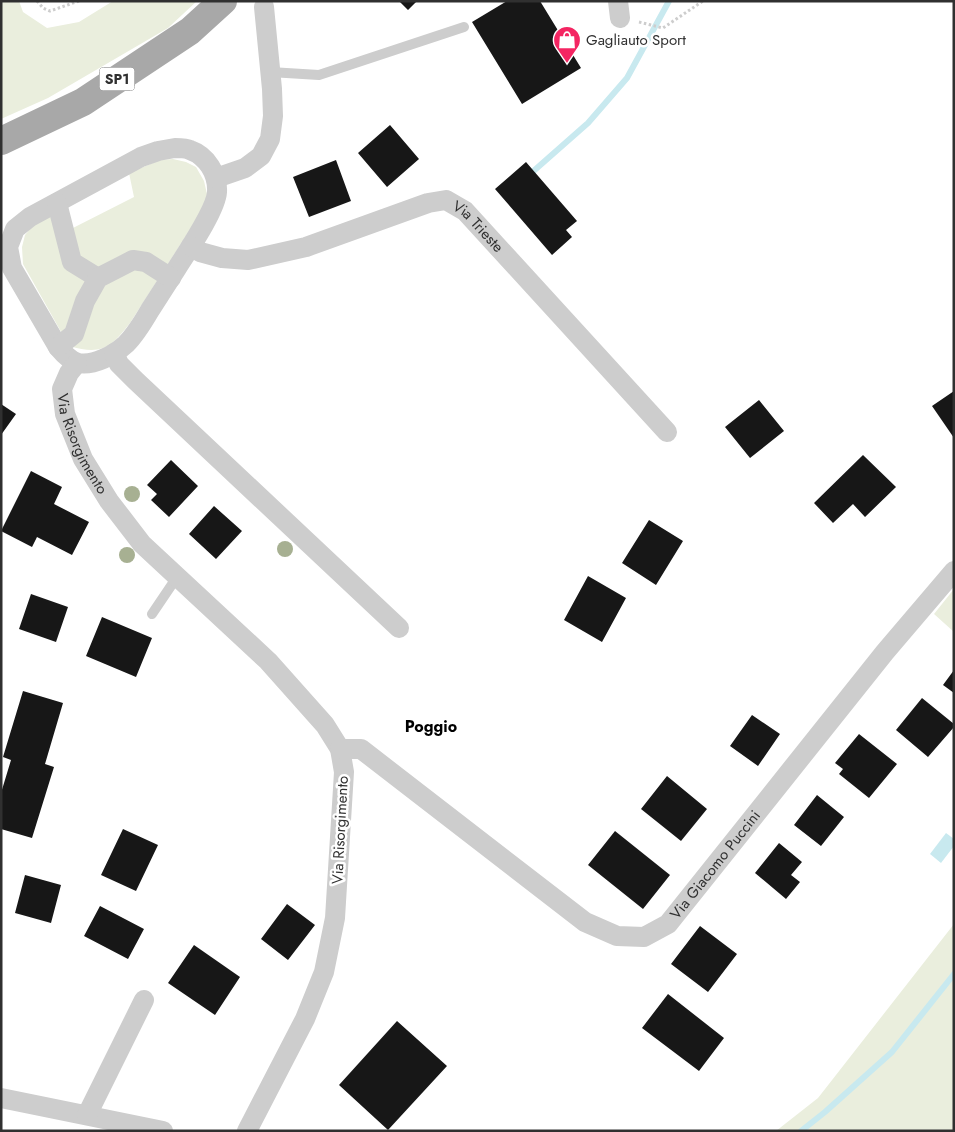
<svg xmlns="http://www.w3.org/2000/svg" width="955" height="1132" font-family="Jost,sans-serif">
  <style>
    .green { fill: #eaeedd }
    .water { fill: #c8e9ef }
    .lines { fill: none; stroke-linecap: round; stroke-linejoin: round }
    .stream { stroke: #c8e9ef; stroke-width: 6 }
    .building { fill: #171717 }
    .path { stroke: #cdcdcd; stroke-width: 3; stroke-dasharray: 2.5 2.5; stroke-linecap: butt }
    .lane { stroke: #cdcdcd; stroke-width: 10 }
    .street { stroke: #cdcdcd; stroke-width: 20 }
    .primary { stroke: #a8a8a8; stroke-width: 28 }
    .tree { fill: #a7b092 }
    .labels { text-anchor: middle; stroke-width: 5; stroke-linejoin: round; paint-order: stroke }
    .shield { fill: #fff; stroke: #6e6e6e; stroke-width: 1 }
    .shield-label { font-size: 14px; font-weight: bold; fill: #303030 }
    .poi-label { font-size: 15px; fill: #303030; stroke: #fff; text-anchor: start }
    .street-label { font-size: 15px; fill: #303030; stroke: #fff }
    .neighbourhood-label { font-size: 16px; font-weight: bold; fill: #000; stroke: #fff }
  </style>
  <rect width="100%" height="100%" fill="#fff"/>
  <path class="green" d="M1,1H19L23,12L47,28L79,22L113,1H197L168,28L48,98L1,119Z
    M173,159L186,162L196,167L204,181L207,194L205,206L130,323C110,349 101,355 69,346L23,264L22,247L25,235L35,223L63,208L69,230L134,197L129,173L160,160Z
    M954,589V632L934,614Z
    M954,924V1131H776L818,1098Z"/>
  <path class="water" d="M946,833L954,839V846L941,863L930,854Z"/>
  <g class="lines">
    <path class="stream" d="M529,175L588,123L627,78L669,1
      M801,1131L825,1112L892,1052L954,974"/>
  </g>
  <path class="building" d="M399,1H417L408,10Z
    M507,1H540L581,68L522,104L472,22Z
    M390,125L419,159L387,187L358,153Z
    M336,160L351,201L309,217L293,177Z
    M526,162L577,221L566,230L572,237L552,255L495,189Z
    M954,391V438L932,406Z
    M759,400L784,431L750,458L725,427Z
    M1,404L16,414L1,435Z
    M863,455L896,487L865,517L853,504L833,523L814,503Z
    M171,460L198,486L169,517L151,500L157,494L147,485Z
    M31,471L62,487L54,504L89,522L72,555L37,537L32,547L1,531Z
    M214,506L242,531L216,559L189,534Z
    M649,520L683,541L656,585L622,563Z
    M588,576L626,598L602,642L564,620Z
    M31,594L68,607L56,642L19,629Z
    M102,617L152,638L136,677L86,656Z
    M954,670V693L943,685Z
    M23,691L63,703L45,764L54,767L32,838L1,829V793L11,760L3,757Z
    M922,698L954,724V727L928,757L896,730Z
    M752,715L780,734L758,766L730,746Z
    M859,734L897,764L869,798L839,774L843,769L835,763Z
    M667,776L707,809L681,841L641,809Z
    M817,795L844,817L821,846L794,825Z
    M123,829L158,845L136,891L101,875Z
    M615,831L670,875L643,909L588,865Z
    M779,843L802,862L791,875L800,882L786,899L755,873Z
    M25,875L61,885L51,923L15,913Z
    M287,904L315,925L288,960L261,939Z
    M100,906L144,929L128,959L84,936Z
    M700,926L737,954L708,992L671,964Z
    M194,945L240,977L215,1015L168,983Z
    M668,994L724,1038L699,1071L642,1028Z
    M397,1021L447,1066L388,1130L339,1085Z"/>
  <g class="lines">
    <path class="path" d="M37,1L43,8L50,11L79,1
      M639,22L663,28L703,1"/>
    <path class="lane" d="M270,72L319,75L464,27
      M152,614L177,577"/>
    <g class="street">
      <path d="M618,1L620,18"/>
      <path d="M175,148C180,148 186,148 190,150C207,156 218,174 217,192C216,210 187,252 177,268C168,282 159,296 150,310C143,322 136,334 126,344C114,355 94,366 78,363C70,361 63,353 58,347L12,268L8,247L15,229L30,217L141,157L158,151Z"/>
      <path d="M216,178L245,168L261,156L270,139L273,116L272,89L264,7"/>
      <path d="M57,203L72,262L98,278"/>
      <path id="s1" d="M191,246L200,252L222,258L248,260L306,247L428,203L446,200L465,211L667,432"/>
      <path d="M58,347L74,334L85,301L98,278L133,260L146,262L171,278"/>
      <path d="M114,353L119,364L135,380L399,628"/>
      <path id="s2" d="M77,363L69,373L62,389L65,414L83,459L109,501L142,544L268,661L325,725L340,749L344,772L335,918L324,972L305,1019L247,1131"/>
      <path id="s3" d="M340,749H361L585,922L617,936L644,937L668,924L885,652L954,571"/>
      <path d="M1,1098L163,1131"/>
      <path d="M87,1115L144,1000"/>
    </g>
    <path class="primary" d="M1,141L83,102L190,31L223,1"/>
  </g>
  <g class="tree">
    <circle cx="132" cy="494" r="8"/>
    <circle cx="285" cy="549" r="8"/>
    <circle cx="127" cy="555" r="8"/>
  </g>
  <defs>
    <symbol id="shop-pin" viewBox="-11 -11 22 30"><path d="M0 17L-7.5 6A9.5 9.5 0 1 1 7.5 6Z" fill="#f42562" stroke="#fff"/><path d="M-5-2.5h2.3a2.7 3.5 0 0 1 5.4 0H5L5.5 6h-11ZM-1.5-2.5h3a1.5 2.3 0 0 0-3 0Z" fill="#fff"/></symbol>
  </defs>
  <g fill-rule="evenodd">
    <use href="#shop-pin" x="551" y="24" width="32" height="43"/>
  </g>
  <g class="labels">
    <rect class="shield" x="99.5" y="67.5" width="35" height="23" rx="4"/>
    <g class="shield-label">
      <text x="117" y="84">SP1</text>
    </g>
    <g class="poi-label">
      <text x="586" y="45">Gagliauto Sport</text>
    </g>
    <g class="street-label">
      <text dy="5" stroke="none"><textPath href="#s1" startOffset="309">Via Trieste</textPath></text>
      <text dy="5" stroke="none"><textPath href="#s2" startOffset="89">Via Risorgimento</textPath></text>
      <text transform="translate(340 830) rotate(-87)" y="5">Via Risorgimento</text>
      <text dy="5" stroke="none"><textPath href="#s3" startOffset="469">Via Giacomo Puccini</textPath></text>
    </g>
    <g class="neighbourhood-label">
      <text x="431" y="732">Poggio</text>
    </g>
  </g>
  <rect width="955" height="1132" fill="none" stroke="#303030" stroke-width="5"/>
</svg>
